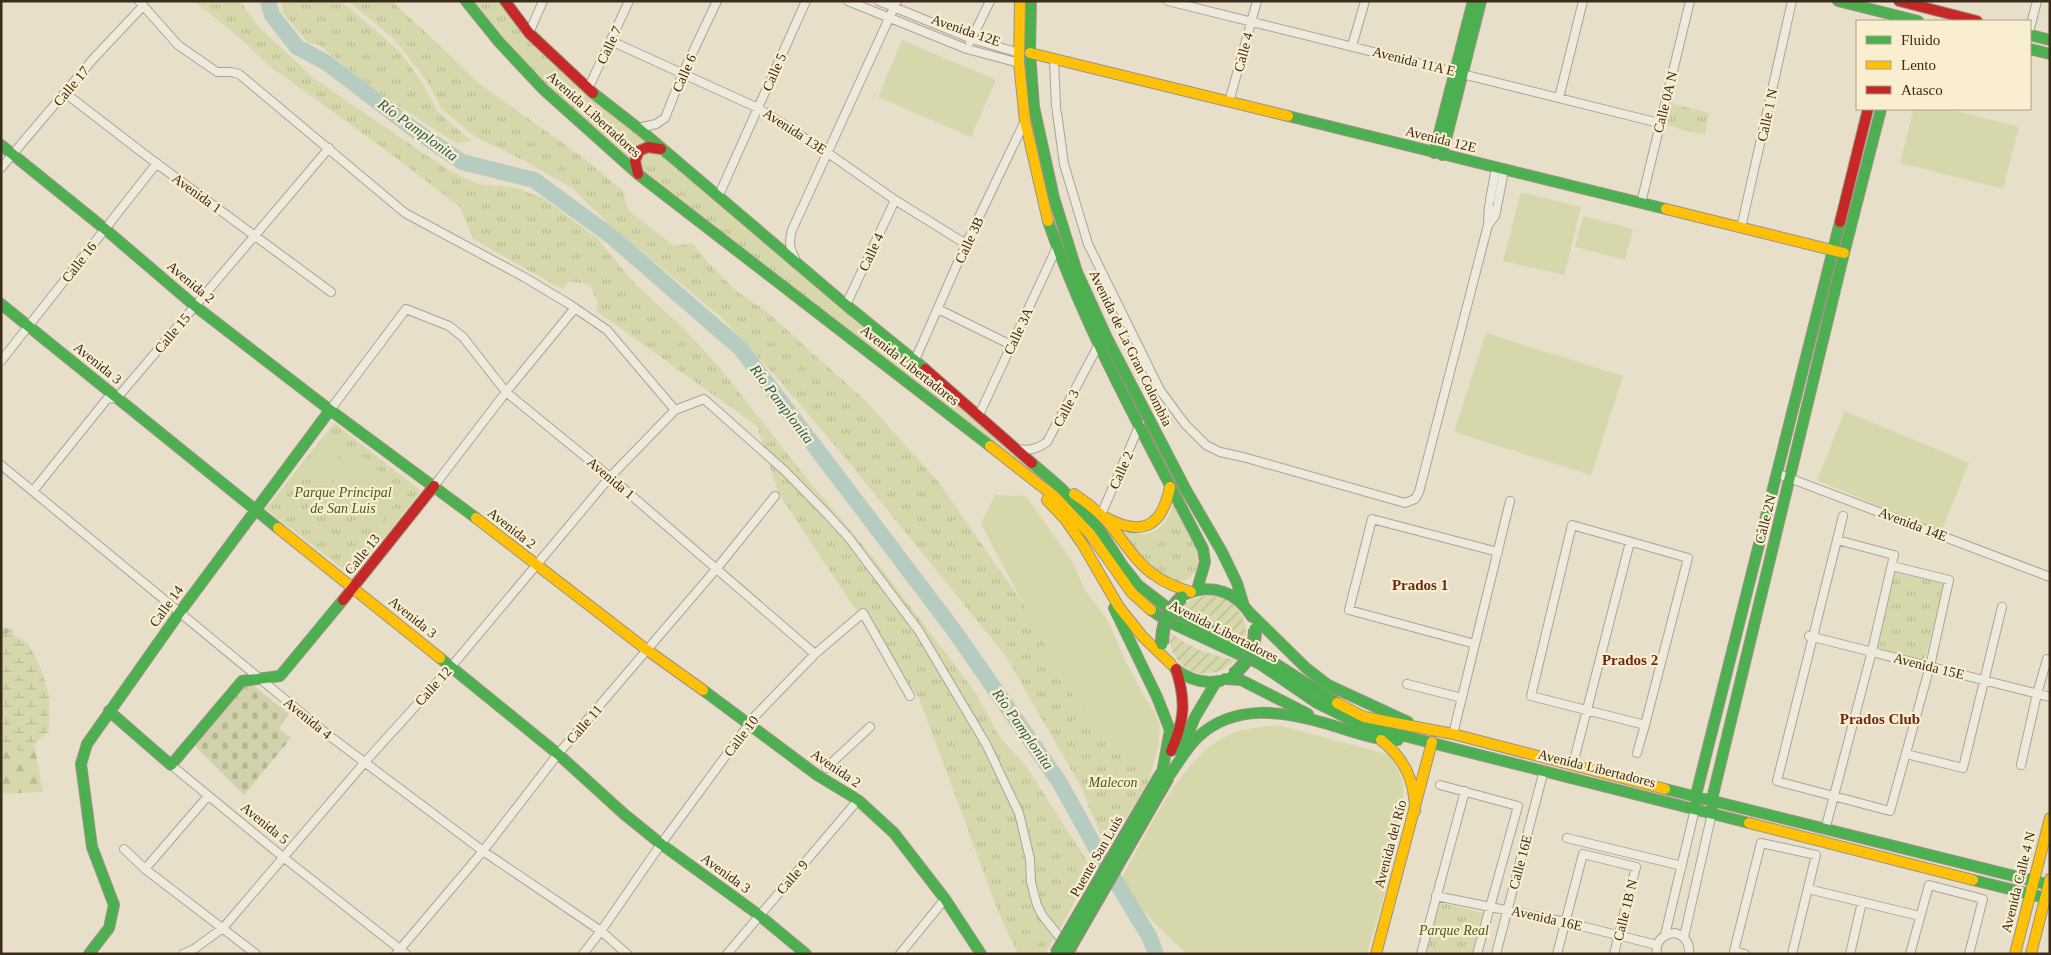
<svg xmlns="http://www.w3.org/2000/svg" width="2051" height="955" font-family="'Times New Roman',serif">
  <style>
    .grass { fill: url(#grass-tufts) }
    .forest { fill: url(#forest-firs) }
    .wetland { fill: url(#wetland-marsh) }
    .cemetery { fill: url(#cemetery-stones) }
    .garden { fill: url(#garden-furrows) }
    .pitch { fill: #d6d8ab }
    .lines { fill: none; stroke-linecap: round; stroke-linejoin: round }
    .river { stroke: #b7ccc0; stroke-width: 16 }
    .street-casing { stroke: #aca394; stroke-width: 10 }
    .fast-casing { stroke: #9b9384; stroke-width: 12 }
    .slow-casing { stroke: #9b9384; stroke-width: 12 }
    .jam-casing { stroke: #9b9384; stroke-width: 12 }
    .street { stroke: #eee9dd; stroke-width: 8 }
    .fast { stroke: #4caf50; stroke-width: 10 }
    .slow { stroke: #ffc107; stroke-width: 10 }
    .jam { stroke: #c62828; stroke-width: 10 }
    .fast-bridge-casing { stroke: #91897b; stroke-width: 14; stroke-linecap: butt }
    .fast-bridge { stroke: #4caf50; stroke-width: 11 }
    .labels { text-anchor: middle; stroke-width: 4.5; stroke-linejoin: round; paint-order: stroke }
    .street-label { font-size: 14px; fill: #3b2b1b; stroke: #f9eecf }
    .park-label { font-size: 14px; font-style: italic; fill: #4a5a1f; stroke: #f9eecf }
    .water-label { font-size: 15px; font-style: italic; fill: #285d5a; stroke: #f9eecf }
    .neighbourhood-label { font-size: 15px; font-weight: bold; fill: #6d2915; stroke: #f9eecf }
  </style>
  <defs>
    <pattern id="grass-tufts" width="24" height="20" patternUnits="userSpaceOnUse" patternTransform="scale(1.25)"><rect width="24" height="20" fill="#d6d8ab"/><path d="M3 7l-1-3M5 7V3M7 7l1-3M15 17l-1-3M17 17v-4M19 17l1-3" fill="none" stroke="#b9ba93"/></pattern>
    <pattern id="forest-firs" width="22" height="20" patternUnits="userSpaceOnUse" patternTransform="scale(1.25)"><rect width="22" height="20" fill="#d6d8ab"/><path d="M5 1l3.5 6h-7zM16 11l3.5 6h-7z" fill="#b9ba93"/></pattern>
    <pattern id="wetland-marsh" width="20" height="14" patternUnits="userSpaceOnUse" patternTransform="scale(1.25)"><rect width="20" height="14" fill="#d6d8ab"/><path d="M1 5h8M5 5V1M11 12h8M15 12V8" fill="none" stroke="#b9ba93"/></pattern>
    <pattern id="cemetery-stones" width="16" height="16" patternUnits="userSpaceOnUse" patternTransform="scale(1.25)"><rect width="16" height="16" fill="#d1d1ab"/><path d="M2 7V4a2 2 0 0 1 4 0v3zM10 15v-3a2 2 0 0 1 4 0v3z" fill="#b4b493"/></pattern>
    <pattern id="garden-furrows" width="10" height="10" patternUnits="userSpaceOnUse" patternTransform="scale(1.25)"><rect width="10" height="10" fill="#d6d8ab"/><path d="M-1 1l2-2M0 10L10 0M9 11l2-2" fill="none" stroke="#b9ba93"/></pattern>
  </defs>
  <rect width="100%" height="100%" fill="#e7dfca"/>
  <path class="grass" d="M194,1H240L257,25L312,77L445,168L478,184L516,188L543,198L598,239L634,283L683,328L721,369L804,475L871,555L976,693L999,736L1026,766L1093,870L1045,954H1018L998,911L919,698L863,621L779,494L757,426L595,310L598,304L590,285L570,281L562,289L473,239L460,207L379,145L272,68L227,27Z
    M281,1H340L351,9L400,52L422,82L438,112L471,141L456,143L378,93L319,45L308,43L283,13Z
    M348,1H392L481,85L584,158L623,191L628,210L674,246L692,243L714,269L739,293L766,311L866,401L940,484L1037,624L1148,776L1149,781L1107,851L1081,787L1005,655L838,449L779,380L722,318L611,226L572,188L525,161L474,136L441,108L427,81L394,39Z
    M469,1H504L652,144L633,162L545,88Z
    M1670,103L1709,113L1705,135L1665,125Z
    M653,147L855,315L1045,483L641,174L638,155Z
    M334,423L421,491L353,577L266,509Z
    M1174,504C1184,523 1211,559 1190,578C1182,585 1169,580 1161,575C1143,564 1129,543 1116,527C1147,541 1162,535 1174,504Z
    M1895,568L1945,581L1922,670L1872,658Z
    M1438,902L1483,913L1472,954H1424Z"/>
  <path class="forest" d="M1,628L13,629L43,792L1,794Z"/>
  <path class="wetland" d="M9,632L27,642L41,668L49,696V731L24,753L3,743L1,740V636Z"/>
  <path class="cemetery" d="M249,682L289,714L279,729L291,738L244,795L195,746Z"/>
  <path class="garden" d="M1210,595C1235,599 1248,616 1246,641L1213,623L1178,610L1192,599Z
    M1168,631C1189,647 1209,656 1236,660C1205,688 1170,671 1168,631Z"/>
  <path class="pitch" d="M902,40L996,80L971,137L878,97Z
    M1914,109H1948L2019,127L2003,189L1900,163Z
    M1521,192L1581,207L1564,275L1503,261Z
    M1583,216L1633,229L1625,260L1575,247Z
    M1486,333L1623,376L1591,475L1454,432Z
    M1845,411L1969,463L1941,532L1817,480Z
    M322,440L341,454L321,483L301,470Z
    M357,451L381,472L344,519L320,499Z
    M382,483L400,497L375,531L356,515Z
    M995,495L1026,496L1072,561L1085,590L1108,621L1126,662L1145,698L1155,712L1160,727L1158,746L1149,781L1146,773L1079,703L1068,689L981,524Z
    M1278,725L1390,755C1394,762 1398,769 1401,776C1413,814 1378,913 1367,954H1187C1162,931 1139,909 1120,880C1145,838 1175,769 1216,742C1235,729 1257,727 1278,725Z"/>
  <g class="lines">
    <path class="river" d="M268,1L272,15L297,47L327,63L412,128L462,162L534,180L611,236L741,349L953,629L1060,783L1098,852L1149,936L1156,954"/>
    <defs>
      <path id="street" d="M139,1L178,45L217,72H231L239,74L405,213L524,277L569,304L607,330L675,410L704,399L785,471L828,515L849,538L919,631L986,744L1019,813L1030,859L1031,882L1037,905L1042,915L1073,954
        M848,1L967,49L1019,63
        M879,1L972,39L1019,53
        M1168,1L1659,123
        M2030,28L2037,1
        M529,33L543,1
        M611,41L758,108L828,153L895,200L966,244
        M970,42L990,1
        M1352,46L1365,1
        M1054,59L1056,107
        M588,89L629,1
        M65,93L152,160L331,292
        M1559,98L1583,1
        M1229,102L1257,1
        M1057,113L1064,164L1088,244L1160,390L1185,424L1206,445L1220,452L1243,457L1405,503L1415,499L1419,492L1488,225L1489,206
        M638,128L656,124L665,118L682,75L717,1
        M1,168L94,58L143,6
        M718,197L806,1
        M1490,200L1496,168
        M1498,202L1504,170
        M1641,203L1690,1
        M1488,225L1495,216L1497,207
        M1741,228L1792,1
        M795,258C789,248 789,241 792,230L897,1
        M846,305L895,200
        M938,309L1011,345
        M915,360L966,244L1025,121
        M1,361L157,163
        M330,410L406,309L449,326L463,337L506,392L610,477L815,654
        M979,415L1057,247
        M1017,449C1029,451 1037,449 1047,442L1099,344
        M1,465L327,734L483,851L601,931L627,954
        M1776,473L2050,577
        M434,486L506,392L575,308
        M33,491L107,399L117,398L329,148
        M1101,515L1140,424
        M1843,516L1777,781L1890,811L1930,666L1949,580L1892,566
        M1809,636L2050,697
        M1475,644L1349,610L1372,519L1498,552
        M1407,684L1462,698
        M1453,734L1510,501
        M1637,753L1645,725L1688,558L1572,525L1531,696L1645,725
        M1906,754L1963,768L2002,607
        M1573,764L1630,542
        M171,765L283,857L406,954
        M2021,765L2037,694L2047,659
        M826,768L870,727
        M1440,785L1518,806L1477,954
        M1825,830L1872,651L1894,555L1837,540
        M1567,838L1682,866
        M124,849L145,869L256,954
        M145,869L208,796
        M1808,889L1920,916
        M1436,896L1565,922L1657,945
        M1665,935L1695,809
        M1684,937L1712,813
        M183,954L194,949L223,928L365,762L451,667L610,477L675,410
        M396,954L483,851L558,754L717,568L775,496
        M583,954L601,931L661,844L755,716L815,654L863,613L910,696
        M727,954L858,800
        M900,954L945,899
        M1421,954L1465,791
        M1496,954L1544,770
        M1557,954L1583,854L1636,867L1614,954
        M1657,954C1655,941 1663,934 1675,933C1685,936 1690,943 1689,954
        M1745,954L1734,951L1761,843L1816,855L1792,954
        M1850,954L1862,902
        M1910,954L1929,885L1983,899L1969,954"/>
      <path id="fast" d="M466,1L499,42L543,89L639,175L990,446
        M1031,1L1030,53L1034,107L1054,198L1077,272L1107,338L1186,490L1222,552L1237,583L1243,603
        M1838,1L1918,21
        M2030,35L2050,40
        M2030,49L2050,54
        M593,93L638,128L846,305L925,369
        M1288,116L1666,209
        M1,145L105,229L195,306L330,410L476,518
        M1434,153L1473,1
        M1442,155L1481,1
        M1048,221C1087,335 1148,441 1203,549L1205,562L1197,590
        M1,304L278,528
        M1032,463L1061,488L1099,529L1123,566L1138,585L1172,611L1265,657L1337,703
        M1186,594C1213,583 1237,592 1252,617
        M1114,608L1157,697L1170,730L1162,773
        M1151,610L1167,621L1260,664L1317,703L1361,725L1749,823
        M1249,612L1306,668L1328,685L1408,722
        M440,658L558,754L624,814L661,844L759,915L806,954
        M1175,669C1189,680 1203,684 1220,681
        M1225,679L1241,680L1308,714
        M703,690L817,775L858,800L894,833L945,899L981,954
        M109,711L171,765L242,681L280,676L343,600
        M1180,753L1195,717L1216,682
        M1168,777C1178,764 1186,748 1198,737C1234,703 1284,711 1328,724C1351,731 1373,740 1398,740
        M1665,789L2050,885
        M1712,807V799L1844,253L1881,109
        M1695,809L1696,795L1840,222
        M1973,880L2050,899
        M89,954L109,928L114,905L92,847L81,764L87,744L180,612L330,410"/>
      <path id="slow" d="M1020,1L1019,63L1025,121L1048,221
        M1030,53L1288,116
        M1666,209L1844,253
        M990,446L1054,496L1090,534L1132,593L1151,610
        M1074,494C1085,501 1095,509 1104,518C1122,537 1134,562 1156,576C1167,584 1178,588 1191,592
        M1047,500L1065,519L1083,545L1119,607L1143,637L1171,664
        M1105,517C1141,537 1162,528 1170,487
        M476,518L647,650L703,690
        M278,528L440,658
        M1337,703L1364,717L1453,734L1665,789
        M1381,740C1405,759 1415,781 1415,811
        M1749,823L1973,880
        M1376,954L1432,742
        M2015,954L2050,818
        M2031,954L2050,879"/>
      <path id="jam" d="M505,1L529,33L593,93
        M1899,1L1977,21
        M638,174L635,161L639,151L648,147L661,149
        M1840,222L1868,109
        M925,369L1032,463
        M343,600L434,486
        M1171,751C1185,720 1186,701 1176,669"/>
    </defs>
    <use href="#street" class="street-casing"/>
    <use href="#fast" class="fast-casing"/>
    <use href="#slow" class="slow-casing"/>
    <use href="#jam" class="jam-casing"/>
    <use href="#street" class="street"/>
    <use href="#fast" class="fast"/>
    <use href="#slow" class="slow"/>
    <use href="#jam" class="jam"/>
    <defs>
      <path id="fast-bridge" d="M1162,644C1162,624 1168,610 1182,597
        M1233,675C1248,662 1255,649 1255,629
        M1056,954L1162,773
        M1066,954L1168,777"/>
    </defs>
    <use href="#fast-bridge" class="fast-bridge-casing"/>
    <use href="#fast-bridge" class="fast-bridge"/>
  </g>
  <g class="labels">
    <g class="street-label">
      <text transform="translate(966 30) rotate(19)" y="5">Avenida 12E</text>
      <text transform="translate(609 45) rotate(-65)" y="5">Calle 7</text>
      <text transform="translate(1243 52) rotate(-75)" y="5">Calle 4</text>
      <text transform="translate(1414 61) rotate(14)" y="5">Avenida 11A E</text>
      <text transform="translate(774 72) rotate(-66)" y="5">Calle 5</text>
      <text transform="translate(684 73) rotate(-66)" y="5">Calle 6</text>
      <text transform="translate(71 86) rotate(-50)" y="5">Calle 17</text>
      <text transform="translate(1665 102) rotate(-76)" y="5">Calle 0A N</text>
      <text transform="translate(594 114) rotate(42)" y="5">Avenida Libertadores</text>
      <text transform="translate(1767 115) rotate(-78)" y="5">Calle 1 N</text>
      <text transform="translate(795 131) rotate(33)" y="5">Avenida 13E</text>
      <text transform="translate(1441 139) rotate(14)" y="5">Avenida 12E</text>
      <text transform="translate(197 193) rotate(36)" y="5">Avenida 1</text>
      <text transform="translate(969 240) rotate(-65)" y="5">Calle 3B</text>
      <text transform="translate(871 252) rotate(-65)" y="5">Calle 4</text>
      <text transform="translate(79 262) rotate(-52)" y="5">Calle 16</text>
      <text transform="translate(191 282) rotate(40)" y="5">Avenida 2</text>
      <text transform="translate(1018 331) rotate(-65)" y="5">Calle 3A</text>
      <text transform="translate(172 333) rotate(-50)" y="5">Calle 15</text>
      <text transform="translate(1131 348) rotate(64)" y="5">Avenida de La Gran Colombia</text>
      <text transform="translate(98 363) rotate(39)" y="5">Avenida 3</text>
      <text transform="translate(910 365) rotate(38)" y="5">Avenida Libertadores</text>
      <text transform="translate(1066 408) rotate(-63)" y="5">Calle 3</text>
      <text transform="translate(1121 470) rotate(-66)" y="5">Calle 2</text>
      <text transform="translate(611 478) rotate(40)" y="5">Avenida 1</text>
      <text transform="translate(1765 519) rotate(-76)" y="5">Calle 2N</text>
      <text transform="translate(1913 524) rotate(21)" y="5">Avenida 14E</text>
      <text transform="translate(512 528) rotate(38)" y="5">Avenida 2</text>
      <text transform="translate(362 554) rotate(-51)" y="5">Calle 13</text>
      <text transform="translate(166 606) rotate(-54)" y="5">Calle 14</text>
      <text transform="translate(413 617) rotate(39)" y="5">Avenida 3</text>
      <text transform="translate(1224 631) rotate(27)" y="5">Avenida Libertadores</text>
      <text transform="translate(1929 666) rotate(14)" y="5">Avenida 15E</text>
      <text transform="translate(433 686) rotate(-48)" y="5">Calle 12</text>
      <text transform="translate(308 718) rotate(39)" y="5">Avenida 4</text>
      <text transform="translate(584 724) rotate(-49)" y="5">Calle 11</text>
      <text transform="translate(741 736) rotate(-53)" y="5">Calle 10</text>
      <text transform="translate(836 768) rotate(34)" y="5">Avenida 2</text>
      <text transform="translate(1597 768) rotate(14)" y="5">Avenida Libertadores</text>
      <text transform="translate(265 823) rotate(39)" y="5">Avenida 5</text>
      <text transform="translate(1390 844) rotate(-75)" y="5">Avenida del Río</text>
      <text transform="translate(1096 856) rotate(-60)" y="5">Puente San Luís</text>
      <text transform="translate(1520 862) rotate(-75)" y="5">Calle 16E</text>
      <text transform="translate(726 873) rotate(36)" y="5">Avenida 3</text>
      <text transform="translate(792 877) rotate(-49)" y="5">Calle 9</text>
      <text transform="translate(2018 882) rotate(-76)" y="5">Avenida Calle 4 N</text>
      <text transform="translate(1625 910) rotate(-76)" y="5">Calle 1B N</text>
      <text transform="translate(1547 918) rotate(13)" y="5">Avenida 16E</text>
    </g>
    <g class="park-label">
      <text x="343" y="497">Parque Principal<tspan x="343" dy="16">de San Luis</tspan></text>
      <text x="1113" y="787">Malecon</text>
      <text x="1454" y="935">Parque Real</text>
    </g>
    <g class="water-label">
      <text transform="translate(418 130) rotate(36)" y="5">Río Pamplonita</text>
      <text transform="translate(782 404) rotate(53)" y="5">Río Pamplonita</text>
      <text transform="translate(1023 729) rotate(55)" y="5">Río Pamplonita</text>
    </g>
    <g class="neighbourhood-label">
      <text x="1420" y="590">Prados 1</text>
      <text x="1630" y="665">Prados 2</text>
      <text x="1880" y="724">Prados Club</text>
    </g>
  </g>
  <rect width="2051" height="955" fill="none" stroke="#3b2b1b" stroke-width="5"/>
  <rect x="1856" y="20" width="175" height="90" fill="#f9eecf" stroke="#ada087"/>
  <rect x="1866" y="36" width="25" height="8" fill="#4caf50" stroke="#ada087"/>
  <text x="1901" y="45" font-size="15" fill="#3b2b1b">Fluido</text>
  <rect x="1866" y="61" width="25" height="8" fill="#ffc107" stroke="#ada087"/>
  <text x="1901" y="70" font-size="15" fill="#3b2b1b">Lento</text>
  <rect x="1866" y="86" width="25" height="8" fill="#c62828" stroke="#ada087"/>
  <text x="1901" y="95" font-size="15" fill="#3b2b1b">Atasco</text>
</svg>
